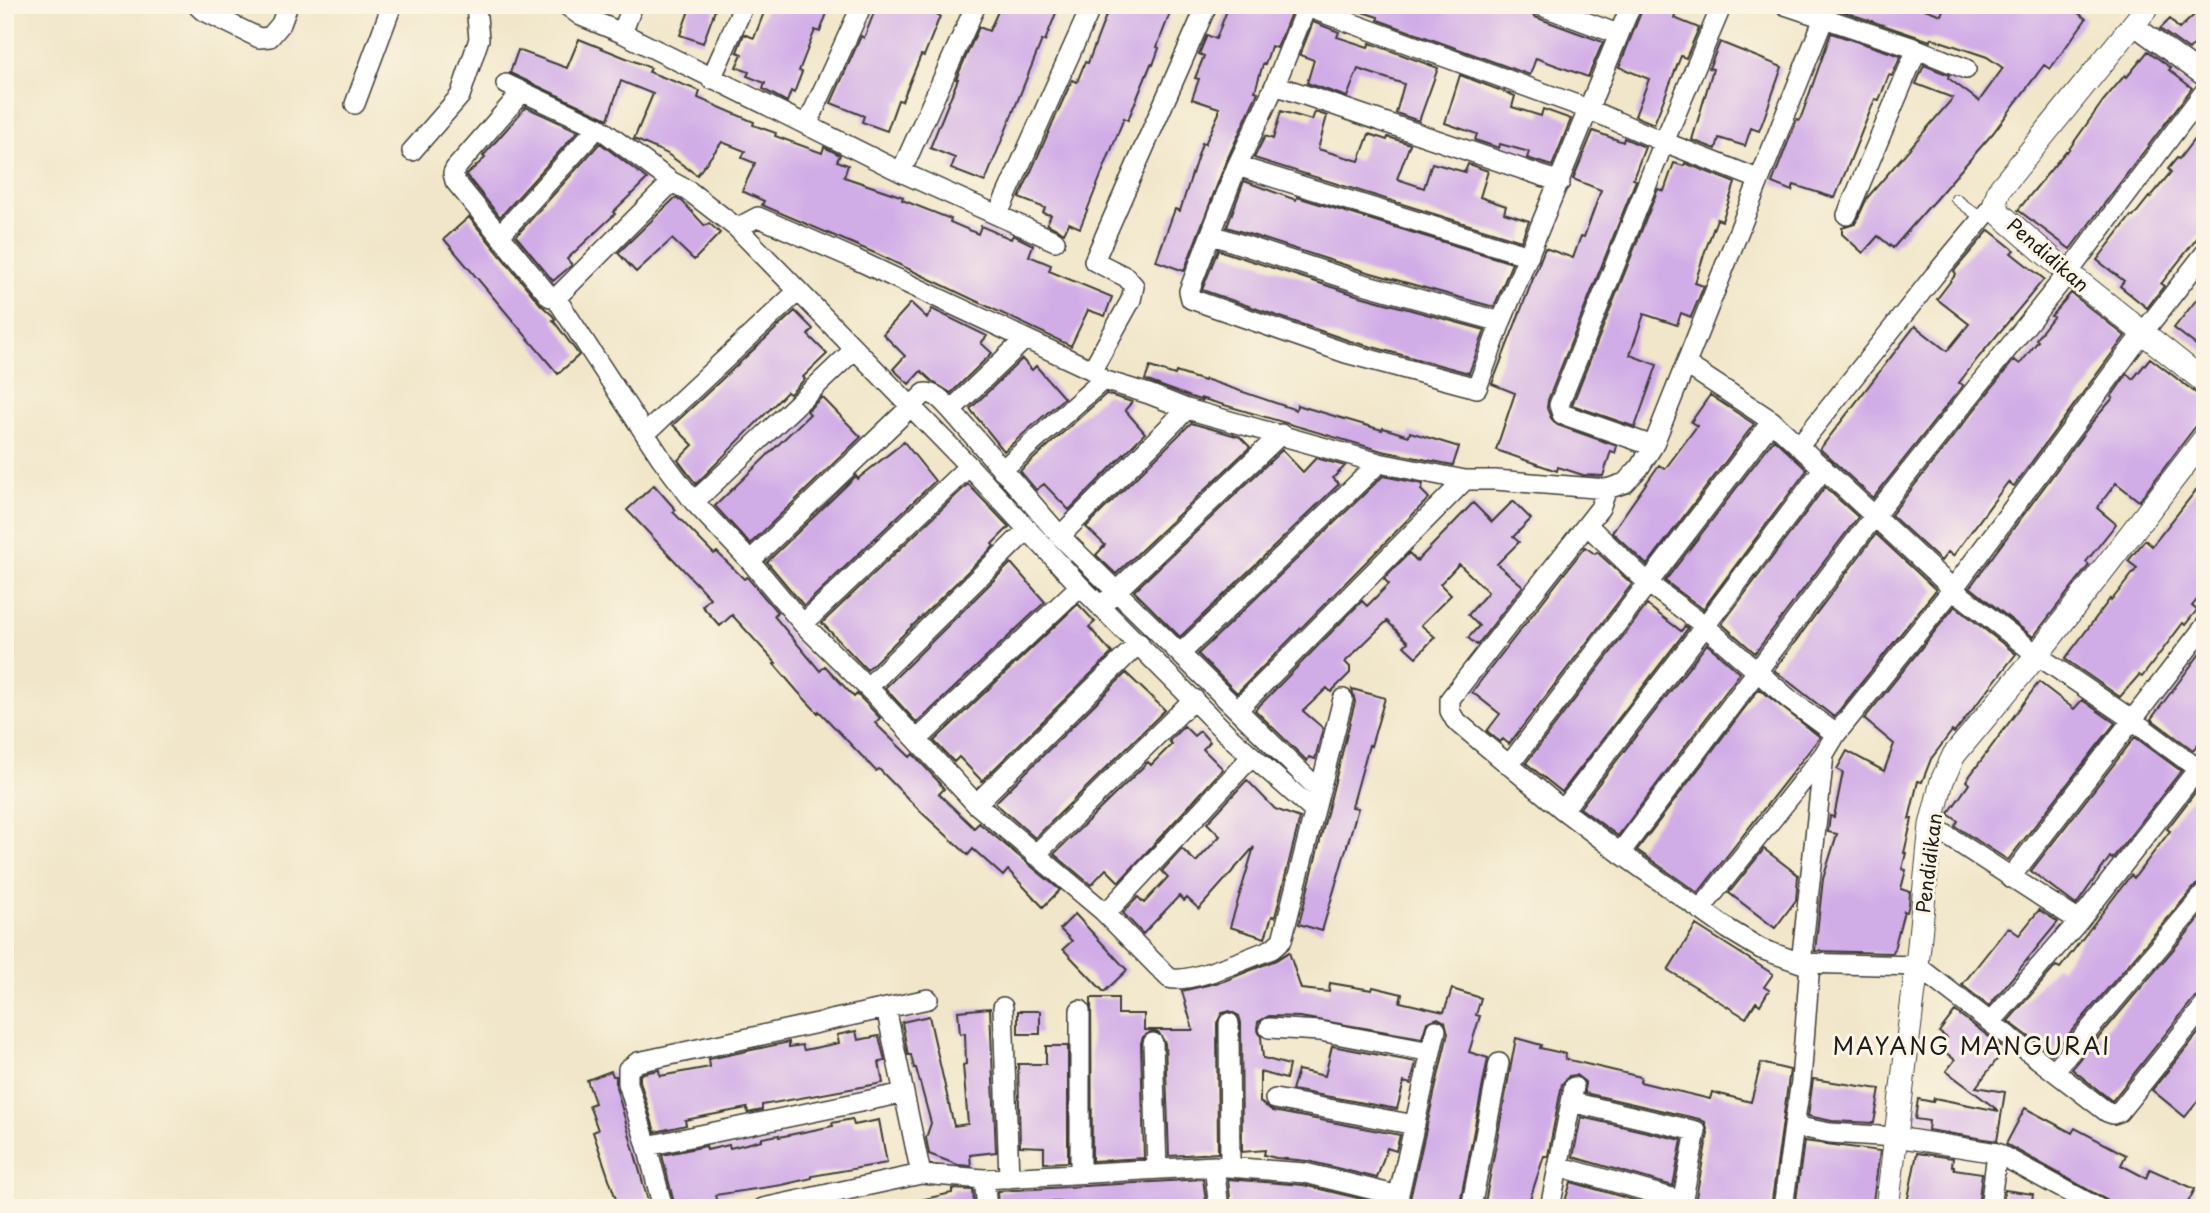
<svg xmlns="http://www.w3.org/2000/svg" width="2210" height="1213" font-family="'Playpen Sans',sans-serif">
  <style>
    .building { fill: #d1ade7 }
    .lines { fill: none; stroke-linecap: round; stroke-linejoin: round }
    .service-casing { stroke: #3c3a36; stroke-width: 12 }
    .minor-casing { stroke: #3c3a36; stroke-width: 22 }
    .tertiary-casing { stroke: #3c3a36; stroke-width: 25 }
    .service { stroke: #fff; stroke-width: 10 }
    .minor { stroke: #fff; stroke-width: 19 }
    .tertiary { stroke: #fff; stroke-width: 23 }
    .labels { text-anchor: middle; stroke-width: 6; stroke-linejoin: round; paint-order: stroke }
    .street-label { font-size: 19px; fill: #1c1c1c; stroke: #fcf5e5 }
    .quarter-label { font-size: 23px; letter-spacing: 2px; fill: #1c1c1c; stroke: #fcf5e5 }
  </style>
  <rect width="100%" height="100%" fill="#fcf5e5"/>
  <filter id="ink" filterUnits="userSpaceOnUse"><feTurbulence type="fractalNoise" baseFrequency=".0143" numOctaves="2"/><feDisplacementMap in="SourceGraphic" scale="14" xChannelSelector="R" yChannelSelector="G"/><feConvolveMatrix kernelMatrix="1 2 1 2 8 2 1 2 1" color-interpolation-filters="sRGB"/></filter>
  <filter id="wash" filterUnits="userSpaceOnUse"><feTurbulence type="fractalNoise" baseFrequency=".00686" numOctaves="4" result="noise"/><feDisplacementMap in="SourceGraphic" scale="28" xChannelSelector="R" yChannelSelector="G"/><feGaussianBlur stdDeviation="1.57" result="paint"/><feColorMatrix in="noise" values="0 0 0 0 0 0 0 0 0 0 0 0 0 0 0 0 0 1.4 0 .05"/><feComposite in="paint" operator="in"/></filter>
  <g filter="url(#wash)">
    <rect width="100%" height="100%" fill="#f1e6c9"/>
    <g id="blocks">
      <path class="building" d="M691,5H702L715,10L703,43L680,35Z
        M767,5H830L820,32L815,30L799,71L802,72L794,93L791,91L787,102L763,89L765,83L747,76L749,72L736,67L742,54L737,52L744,34L754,38Z
        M877,5H926L924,10L940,16L924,56L921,55L902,101L898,100L887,131L862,122L864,116L831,103L861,36L864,38Z
        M1001,5H1059L1045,41L1042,40L985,182L951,169L955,158L930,148L958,79H956L979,27L989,31Z
        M1110,5H1173L1157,47L1159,48L1153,65L1151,64L1128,120L1124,118L1080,228L1069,223L1064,233L1047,224L1051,215L1043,213L1045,208L1019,198L1072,80L1077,82L1085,62L1088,63Z
        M1229,5H1294L1277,48L1271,46L1265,65L1263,64L1255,91L1258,92L1226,162L1184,271L1156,261L1175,209L1180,211L1202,143L1205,144L1219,113V108L1192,99L1199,79L1195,78L1204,56L1199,54L1207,35L1216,39Z
        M1351,5H1527L1529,12L1535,17L1603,42L1588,77L1536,58L1530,75L1378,20V17L1350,8Z
        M1644,5H1678L1674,18L1699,28L1686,58L1681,56L1654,124L1635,116L1649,79L1619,67Z
        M1824,5H1914L1941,15L1945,5H2068L2086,19L2050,69L2044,65L1993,133L1893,248L1878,236L1863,253L1842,234V228L1855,224L1867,198L1953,98L1916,84L1924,65L1949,75L1948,78L1979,101L2003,68L1987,57L1931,38L1930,41Z
        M2205,5V33L2189,50L2160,29L2170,19L2179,29Z
        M1313,22L1339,32L1337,37L1368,47L1370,43L1438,68L1419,121L1396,113L1404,84L1358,69L1347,97L1307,83L1314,60L1300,55Z
        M1831,33L1901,56L1892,76L1889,75L1879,100L1875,99L1835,198L1794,185L1792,191L1772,183L1797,119L1800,120Z
        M579,39L651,68L649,72L700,91L698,98L754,122L753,125L776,133L775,136L822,153L824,147L840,155L837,161L848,165L844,177L903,197L902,200L951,219L950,222L978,234L981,226L1011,239L1013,235L1033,245L1029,256L1051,265L1049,271L1112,297L1105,316L1088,310L1071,346L877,254L762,205L764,201L742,191L755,163L742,158L745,151L722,142L697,175L666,153L634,139L653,94L621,81L608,119L510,73L518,50L567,68Z
        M1720,42L1782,67L1763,121L1759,131L1751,128L1745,146L1719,138L1716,149L1692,140L1713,69L1709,68Z
        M2148,51L2171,68L2169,70L2192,88L2070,249L2018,210L2066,151L2067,152L2103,101L2125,75L2127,77Z
        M1460,75L1515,96L1512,107L1541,116L1543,109L1571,119L1552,166L1527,158L1529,152L1500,144L1499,148L1475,140L1477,134L1445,123Z
        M526,107L578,131L500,217L466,175L485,158L483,156Z
        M1281,111L1312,120L1315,112L1327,116L1318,149L1359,161L1369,134L1387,140L1388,137L1410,144L1397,179L1424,188L1432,163L1465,172L1468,164L1488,171L1480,197L1506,206L1504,213L1529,221L1521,241L1254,158L1265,136L1273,139Z
        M2205,125V228L2161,284L2164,286L2147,308L2120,286L2124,281L2097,260L2131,216L2133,217L2149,197L2150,198L2171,172L2168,169L2177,158L2179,159Z
        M1593,131L1623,142L1624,138L1645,147L1633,179L1636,180L1548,400L1547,408L1551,418L1557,425L1617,446L1615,453L1611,451L1603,476L1583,475L1558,467L1557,471L1496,450L1515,393L1492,384L1545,248L1573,258L1581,236L1584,237L1601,190L1573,179Z
        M600,143L647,179L613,212L615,214L567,259L572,265L553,281L516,236Z
        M1674,163L1684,166L1685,163L1735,183L1722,221L1717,219L1704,254L1695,283L1704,286L1691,317L1681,313L1677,325L1644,314L1630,355L1657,365L1635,427L1572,405L1658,189L1664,191Z
        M1244,181L1296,200L1297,197L1512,263L1494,307L1364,271L1227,227Z
        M675,198L682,201L705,226L709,223L720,233L694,260L672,239L636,272L618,253Z
        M469,217L541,305L552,315L555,319L553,320L579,355L558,374L444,239Z
        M1989,230L2014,250L2011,253L2044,279L1978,358L1959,383L1963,385L1873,498L1820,449L1915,326L1947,351L1969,324L1937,299L1956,274L1954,271Z
        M1218,250L1356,295L1485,330L1469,373L1350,341L1202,290Z
        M2205,289V352L2174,328Z
        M2071,293L2125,336L2014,486L2008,482L1953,556L1948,552L1941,561L1891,515L2014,360L2020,364L2038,341L2036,339L2053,317L2051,316Z
        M911,303L927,318L932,309L987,336L981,343L992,353L951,393L933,382L921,371L909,384L893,369L905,356L883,334Z
        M795,311L813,329L808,335L827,354L803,377L805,379L790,394L787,392L696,484L678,460L693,445L673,425Z
        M2150,358L2196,393L2205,396V414L2139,501L2116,483L2097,508L2116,524L2086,562L2089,565L2033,637L1970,587L2093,421L2113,398L2111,397L2127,374L2133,379Z
        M1022,359L1032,370L1036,366L1064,398L1004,451L970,409Z
        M1150,367L1175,375L1176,372L1204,381L1205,379L1296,410L1297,405L1382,430L1383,428L1409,436L1410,432L1459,447L1453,465L1382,451L1200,398L1203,401L1191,397L1145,380Z
        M1106,394L1132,402L1125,410L1145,433L1069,510L1044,484L1036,490L1020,471Z
        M1710,395L1754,424L1647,565L1612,532L1659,465L1665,469L1697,426L1691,422Z
        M822,397L861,437L750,544L715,506L810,414L807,411Z
        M1191,423L1240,437L1250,447L1116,574L1096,555L1105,545L1086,527Z
        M1774,439L1807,470L1703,609L1665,581Z
        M904,442L935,481L804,606L767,562L856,476L858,479L860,477Z
        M1282,450L1303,472L1316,458L1345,466L1333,478L1339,484L1180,637L1134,591Z
        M1383,476L1423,484L1421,490L1429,498L1237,693L1198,654Z
        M2205,479V590L2192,606L2197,610L2185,625L2183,623L2142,677L2139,675L2120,697L2065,659L2110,599L2111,601L2137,568L2128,561L2145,540L2152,546Z
        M968,484L1009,527L992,544L994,546L867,670L822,623Z
        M654,485L676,510L673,512L714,554L717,552L744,579L747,577L777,612L774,616L820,671L825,666L854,697L857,694L880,718L875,723L910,757L913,754L936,779L944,789L939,794L974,828L979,823L1060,890L1043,907L1008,870L1003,876L973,849L968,855L921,812L879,769L876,771L819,711L818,713L798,692L774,664L776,663L732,615L720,626L702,606L710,598L627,510Z
        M1825,487L1858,517L1755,653L1722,624Z
        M1513,501L1531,519L1513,537L1519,542L1497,564L1523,586L1477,645L1468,638L1479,626L1468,615L1488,592L1459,564L1440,584L1451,595L1421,625L1435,637L1416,657L1404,646L1408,642L1387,621L1345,662L1350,667V673L1331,692L1327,688L1303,711L1323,728L1315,759L1309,757L1307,761L1255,710L1362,601L1367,606L1389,584L1384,579L1409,553L1417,561L1473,503L1492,522Z
        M1876,534L1936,590L1834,717L1774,670Z
        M1585,547L1595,554L1597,552L1632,584L1509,744L1503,739L1500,742L1487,731L1500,714L1472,692Z
        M1011,563L1045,602L917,723L885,688Z
        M1078,604L1095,622L1089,627L1112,653L982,781L959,757L954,762L934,741Z
        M1647,605L1681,631L1685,626L1688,628L1562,792L1526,763Z
        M1955,606L2016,654L1954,733L1952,731L1931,759L1922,782L1918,781L1909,819H1912L1904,853H1906L1902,869L1906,870L1901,889L1910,892L1909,904L1907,912L1904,911L1893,953L1815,951L1823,879L1837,834L1828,832L1830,816L1834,817L1843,772L1837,769L1847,751L1884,771L1894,744L1864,719Z
        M1707,644L1740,673L1618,836L1580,808Z
        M2205,647V736L2193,750L2151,719Z
        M1126,673L1165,710L1035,838L995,803Z
        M2039,682L2074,709L2082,700L2115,723L2008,860L1955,826L1958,821L1948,814L1969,784L1966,781Z
        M1352,689L1385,698L1371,746L1369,745L1352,807L1358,808L1322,931L1299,924L1355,702Z
        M1759,689L1820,737L1698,893L1637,850Z
        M1184,726L1194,736L1200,731L1210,742L1203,749L1223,769L1119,882L1106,869L1091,885L1054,854L1148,762L1151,765L1172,744L1169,741Z
        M2135,737L2181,771L2112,859L2110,857L2076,905L2031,871Z
        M1247,780L1275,809L1300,818L1275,917L1272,916L1265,938L1230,927L1254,847L1199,909L1187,898L1184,901L1179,896L1143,934L1123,913L1138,897L1144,903L1168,877L1162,871L1182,849L1196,862L1220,836L1207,823Z
        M2201,785L2205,786V881L2196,885L2052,1054L2008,1021L2056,966L2060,968L2131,875L2134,878L2170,831L2167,829Z
        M1764,849L1798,875L1796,900L1775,928L1729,893Z
        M2039,910L2058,922L1989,1006L1962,985L2008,927L2019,935Z
        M2205,912V993L2195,997L2112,1101L2072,1069Z
        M1075,914L1127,970L1104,992L1063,949L1072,941L1060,929Z
        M1696,925L1773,974L1764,987L1769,990L1760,1005L1756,1002L1746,1018L1668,970Z
        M1289,952L1301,989L1329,992L1330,983L1372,990L1373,987L1402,994L1400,1002L1444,1012L1452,989L1481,998L1476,1015L1480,1016L1469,1052L1488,1058L1459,1208H1408L1448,1033L1445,1022L1438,1018L1427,1022L1422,1038L1300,1017L1269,1016L1258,1022L1257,1028L1261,1037L1263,1058L1289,1065L1286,1079L1260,1072V1102L1273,1111L1400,1135L1396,1151L1387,1148L1377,1178L1308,1161L1276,1158L1264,1155L1265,1150L1242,1152L1241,1023L1239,1016L1230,1011L1222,1013L1217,1023L1218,1153L1169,1156L1165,1043L1159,1033L1152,1031L1143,1037L1141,1043L1144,1158L1092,1161L1091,998H1118V1014H1144V1030H1193L1182,991L1224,981L1276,960Z
        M990,1008L996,1152L970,1155L971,1166L958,1165L929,1154L926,1138L931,1123L916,1068H914L911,1055H908L902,1022L929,1016L954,1126L968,1124L963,1065L966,1064L965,1033L960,1034L958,1011Z
        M1018,1011H1040V1034H1018Z
        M1955,1011L2005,1049L1976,1087L2005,1092L1997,1141L1928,1130L1929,1121L1915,1119L1918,1099L1933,1102L1934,1098L1999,1111L1946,1071L1955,1060L1940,1048L1947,1038L1939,1032Z
        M2205,1025V1092L2185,1117L2152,1090Z
        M856,1031L858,1040L879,1036L885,1061L879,1062L883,1083L762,1105V1110L748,1113L747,1108L685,1120L686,1125L655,1132L640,1081V1075L643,1073L659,1070L660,1076L710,1067L709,1059L789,1042V1047L802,1045L804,1050L839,1043L837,1035Z
        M1516,1038L1541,1045L1540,1048L1566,1054L1565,1059L1641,1077L1640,1082L1710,1099L1712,1092L1751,1102L1761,1063L1790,1070L1771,1208H1694L1708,1133L1705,1122L1699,1119L1585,1093V1082L1576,1075L1569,1076L1562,1084L1548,1156H1544L1527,1208H1484Z
        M1046,1046H1068V1162L1044,1163V1147L1020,1146L1018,1064H1046Z
        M1332,1046L1416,1062L1411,1084L1404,1082L1397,1109L1292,1090L1298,1070L1325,1076Z
        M611,1071L613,1076H616V1087L650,1208H619L593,1132L598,1130L589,1105L595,1103L587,1080Z
        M1813,1079L1880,1089L1874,1123L1832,1121L1808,1116Z
        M2025,1108L2072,1133L2075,1128L2126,1155L2121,1165L2146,1178L2150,1169L2195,1189L2185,1208H2121L2006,1144Z
        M1581,1117L1682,1140L1673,1186L1573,1157Z
        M852,1119L854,1125L879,1120L887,1163L812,1176V1178L782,1185L715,1195L718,1208H700L699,1201L675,1207L662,1155L706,1146L707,1150L729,1145L730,1148L762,1140V1138L779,1135V1137L833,1126L832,1123Z
        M1804,1141L1880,1151L1872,1208H1795Z
        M1917,1153L1953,1158L1952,1166H1954V1169L1982,1173L1978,1208H1906Z
        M1203,1179L1207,1208L1096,1206L1061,1208L1060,1202L1008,1203V1208H999L998,1191Z
        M1228,1179L1303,1185L1370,1201L1368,1208H1231Z
        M1571,1182L1661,1208H1563Z
        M952,1189L973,1190L974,1205L912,1208L911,1202L952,1193Z
        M2005,1190L2033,1194L2031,1208H2002Z"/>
    </g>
  </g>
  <g filter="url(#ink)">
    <use href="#blocks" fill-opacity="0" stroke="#3c3a36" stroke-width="2"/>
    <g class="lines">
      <defs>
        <path id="service" d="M1956,199L1981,218"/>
        <path id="minor" d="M197,5L202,10L259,38L270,37L281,24L288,5
          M566,5L581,16L622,33L901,172L1055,241
          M1207,5L1094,261L1126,277L1134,286L1131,300L1092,370L1103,380L1149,394L1187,409L1379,463L1465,480H1495L1607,489L1625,483L1639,468L1653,446L1824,18
          M1307,5L1275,85L1237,166L1189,291L1191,299L1346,353L1477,388L1501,322L1631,5
          M1539,5L1618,34
          M1785,5L1917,49L1966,69
          M1307,7L1588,109L1664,142L1758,179
          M2135,26L2205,77
          M622,33L633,5
          M711,79L744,5
          M506,84L598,127L672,182L689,191L737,228L969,466L1080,586L1229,736L1313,810
          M1275,85L1560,182
          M522,92L455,169L453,173L455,181L550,297L556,298L661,458L694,502L750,561L803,624L876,696L976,804L1103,911L1169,978C1189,985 1250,957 1272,949L1282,940L1343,699
          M355,104L392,5
          M807,125L862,5
          M412,151L460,96L479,39L476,5
          M1237,166L1529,256
          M901,172L976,5
          M998,214L1092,5
          M1847,215L1917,49
          M737,228L758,217L855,259L1092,370
          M501,234L598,127
          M1212,235L1360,283L1501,322
          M556,298L672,182
          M1687,365L1772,421L1953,589L2037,655L2131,719L2205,774
          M951,410L1060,536L1319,790
          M645,434L798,291
          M1653,446L1562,414L1559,405L1664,142L1722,5
          M1799,446L1934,276L1995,203
          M1002,470L1103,380
          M1607,489L1600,508L1450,699V711L1455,720L1563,810L1620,853L1728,929L1761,949L1801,963L1917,966L2107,1112L2113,1114L2119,1112L2205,1005
          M694,502L855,349
          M1587,525L1649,584L1705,626L1790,700L1836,734
          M1060,536L1187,409
          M750,561L925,393C937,393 943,402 951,410L1024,340
          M1107,600L1281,434
          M803,624L969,466
          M1181,653L1379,463
          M868,687L1028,529
          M1238,709L1465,480
          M917,740L1080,586
          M1509,765L1772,421
          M976,804L1139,643
          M1563,810L1705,626L1824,468
          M1931,825L2079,921
          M1620,853L1875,515L2068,273L2205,91
          M1035,855L1194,699
          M2010,878L2205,626
          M1700,910L1824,754L1836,734L1953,589L2142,334L2205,253
          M1103,911L1109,910L1252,756
          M1801,963L1824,755
          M1003,1007L1009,1178
          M886,1008L921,1174
          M1080,1010V1173
          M1991,1022L2079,921L2205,760
          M1229,1023L1230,1167
          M1269,1028L1320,1031L1431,1052
          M1153,1043L1157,1169
          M2054,1071L2205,893
          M1275,1099L1415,1125
          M1571,1102L1696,1131L1681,1208
          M1794,1126L1801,1081L1810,963
          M647,1146L904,1093
          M1214,1166L1219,1208
          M1558,1166L1682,1201
          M984,1179L987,1208
          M1396,1207L1436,1030
          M663,1208L647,1146L628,1083V1069L638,1062L928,999
          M763,1208L921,1174L984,1179L1214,1166L1305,1173L1399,1196
          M1471,1208L1499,1063
          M1550,1208L1574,1087
          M1783,1208L1794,1126L1830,1133L1896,1137L1997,1153L2098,1208
          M1990,1208L1997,1153"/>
        <path id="tertiary" d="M2149,5L1999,190L1995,203L2000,214L2068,273L2205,382
          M1887,1208L1917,966L1931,825L1942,781L1954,755L2037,655L2205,438"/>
      </defs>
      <use href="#service" class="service-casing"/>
      <use href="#minor" class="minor-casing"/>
      <use href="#tertiary" class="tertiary-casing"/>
      <use href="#service" class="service"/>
      <use href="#minor" class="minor"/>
      <use href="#tertiary" class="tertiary"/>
    </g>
  </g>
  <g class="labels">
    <g class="street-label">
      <text transform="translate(2048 255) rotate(41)" y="7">Pendidikan</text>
      <text transform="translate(1929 863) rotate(-83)" y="7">Pendidikan</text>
    </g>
    <g class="quarter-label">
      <text x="1972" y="1055">MAYANG MANGURAI</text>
    </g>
  </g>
  <rect width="2210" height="1213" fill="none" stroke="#fcf5e5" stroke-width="28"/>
</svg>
